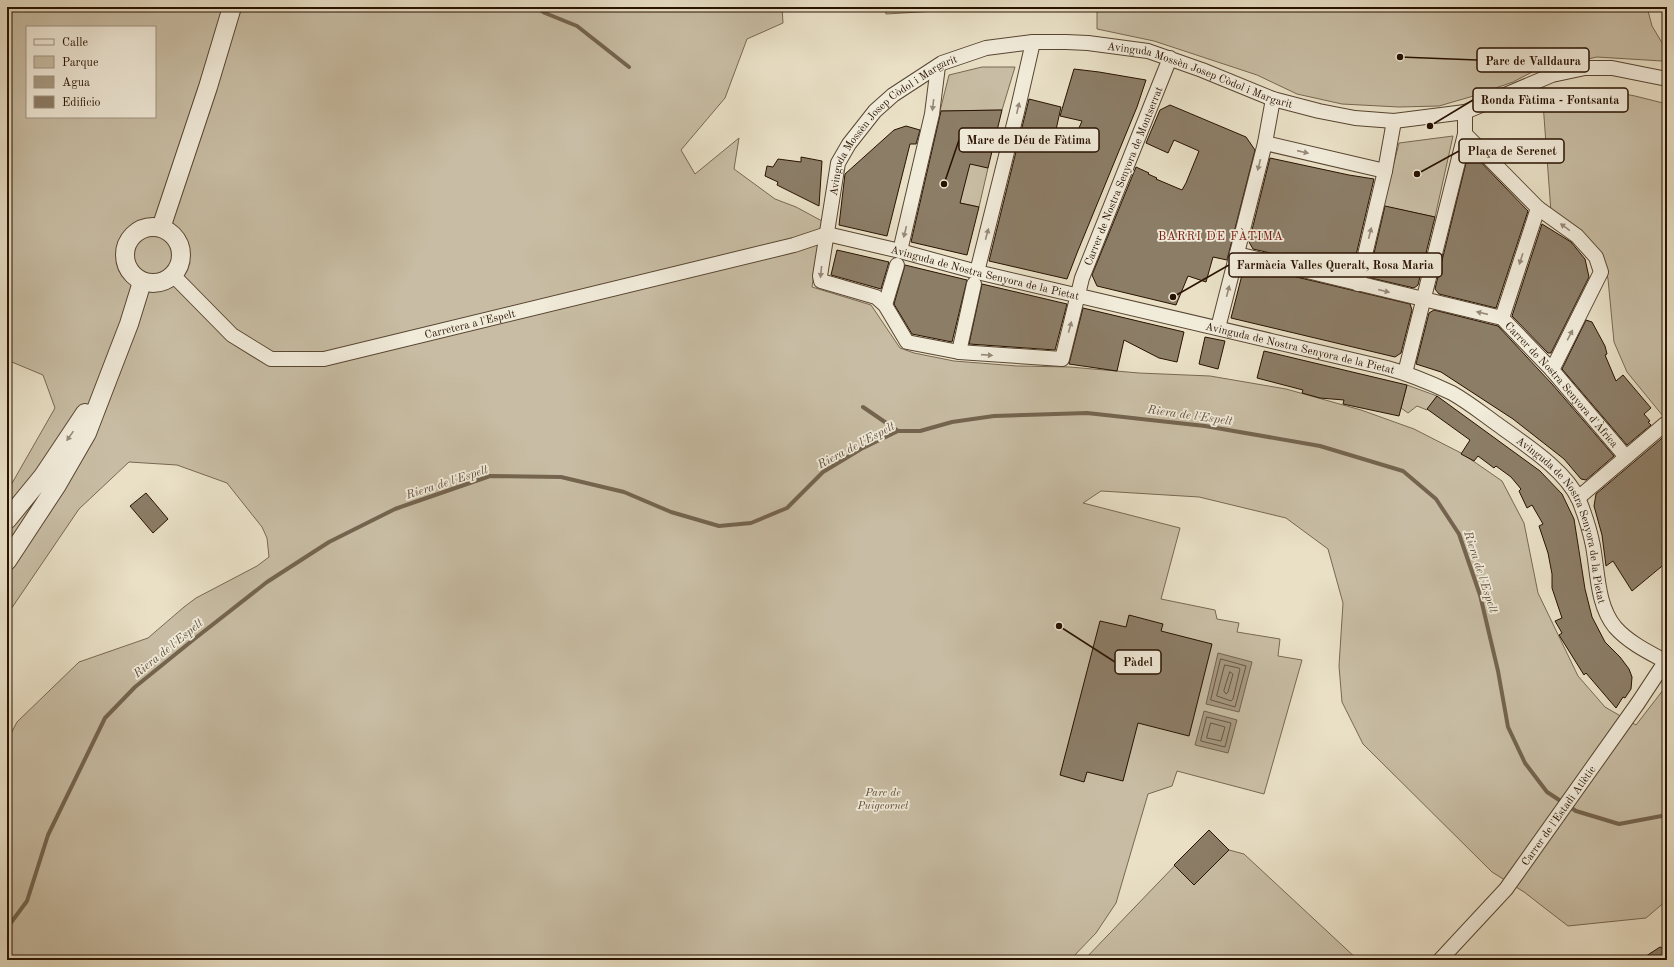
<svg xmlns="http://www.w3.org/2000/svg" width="1674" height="967" font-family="'Old Standard TT',serif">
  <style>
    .green { fill: #c8bda4; stroke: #786852; fill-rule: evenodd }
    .water { fill: #a79a83; stroke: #74644f }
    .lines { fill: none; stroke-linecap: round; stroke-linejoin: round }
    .shore { stroke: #685642; stroke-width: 1 }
    .stream { stroke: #74644f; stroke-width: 4 }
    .building { fill: #8c7d67; stroke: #281200 }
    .minor-casing { stroke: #584632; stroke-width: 16 }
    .tertiary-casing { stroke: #584632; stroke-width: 20 }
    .minor { stroke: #f1ebda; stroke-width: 14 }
    .tertiary { stroke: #f1ebda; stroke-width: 18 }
    .oneway { fill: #978978 }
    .labels { text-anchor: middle; stroke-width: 3.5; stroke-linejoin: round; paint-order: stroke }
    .street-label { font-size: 11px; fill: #281200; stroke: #f1ebda }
    .park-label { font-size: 11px; font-style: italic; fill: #604e39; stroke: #f1ebda }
    .neighbourhood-label { font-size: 12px; letter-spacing: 1px; fill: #7a1f14; stroke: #f1ebda }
    .water-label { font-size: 12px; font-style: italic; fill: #614f3b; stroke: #f1ebda }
    .leader { fill: none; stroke: #281200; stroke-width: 1.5 }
    .callout-dot { fill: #281200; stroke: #f1ebda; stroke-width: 1.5 }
    .callout { fill: #f1ebda; stroke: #281200; stroke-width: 1.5 }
    .callout-label { font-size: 12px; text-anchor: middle; font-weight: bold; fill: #281200 }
  </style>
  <rect width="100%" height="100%" fill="#e9e0c6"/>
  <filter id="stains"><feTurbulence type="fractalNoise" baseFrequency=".005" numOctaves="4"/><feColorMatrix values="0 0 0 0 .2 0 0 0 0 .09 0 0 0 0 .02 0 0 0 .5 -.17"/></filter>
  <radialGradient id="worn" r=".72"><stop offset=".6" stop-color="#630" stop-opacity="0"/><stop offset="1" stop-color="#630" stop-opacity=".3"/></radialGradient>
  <path class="green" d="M7,7H782L783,23L747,39L725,98L681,150L695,174L739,138L734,169L775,199L796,207L822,221L812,287L871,305L900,348L914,353L954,361L1017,366L1070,367L1139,373L1210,376L1286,389L1361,410L1414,429L1463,454L1502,481L1524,523L1538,593L1578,676L1605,707L1636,725L1667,685V900L1646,918L1568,926L1524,892L1492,872L1363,744L1342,702L1339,666L1343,603L1328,549L1286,518L1199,497L1101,491L1083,503L1180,528L1161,599L1215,610L1217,619L1239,623L1237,632L1280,639L1278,656L1302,660L1264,794L1177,771L1172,786L1148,794L1116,903L1096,933L1070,960H214L201,957L199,960H7V741L17,722L79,662L148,638L184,607L196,598L257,566L269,557L267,538L262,527L227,483L177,465L129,462L79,509L7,615V492L55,408L43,375L7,360ZM27,27H155V117H27Z
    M885,7H1003L886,14Z
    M1097,7H1647L1652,26L1667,51V54L1662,61L1597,57L1534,71L1513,82L1470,97L1439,106L1399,107L1342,104L1297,94L1257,75L1154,41L1097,29Z
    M982,67H1015L1002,110L940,111L949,75Z
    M1599,89L1635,96L1667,104V417L1663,416L1627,372L1614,342L1608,279L1604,259L1551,212L1543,103L1553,99Z
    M1453,136L1435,217L1383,206L1399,143Z
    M969,163L988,168L979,207L960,203Z
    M1407,385L1437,396L1427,410L1417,406L1408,413L1401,408Z
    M1209,830L1229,850L1244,854L1358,960H1084Z"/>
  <path class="water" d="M1218,653L1252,662L1239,712L1206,704Z
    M1204,711L1237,720L1228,753L1195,745Z"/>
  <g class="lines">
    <path class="shore" d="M1221,659L1246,666L1235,707L1211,700Z
      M1225,665L1239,668L1240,669L1233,699L1231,701L1217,696Z
      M1230,672L1233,674L1228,692L1226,694L1224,691Z
      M1207,717L1231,723L1225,747L1201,741Z
      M1211,723L1225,727L1221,741L1207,738Z"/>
    <path class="stream" d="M536,7L545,13L577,26L629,67
      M863,407L898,431
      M7,928L27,901L48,835L105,718L135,687L193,640L267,582L329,542L395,509L490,476L561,477L624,492L671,512L719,526L751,523L787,508L823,472L861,449L898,431H920L952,422L994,416L1087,413L1205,426L1320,446L1403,471L1436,499L1459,534L1480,595L1498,671L1508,727L1525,763L1547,792L1576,811L1619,824L1667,815"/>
  </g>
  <path class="building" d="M1074,69L1099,72L1146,80L1137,107L1077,253L1067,279L989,261L1029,99L1061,107L1054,139L1072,144L1082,121L1060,116Z
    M1170,105L1246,137L1255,150L1227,260L1213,257L1206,282L1188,276L1176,305L1097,286L1092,275L1136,167L1149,173L1148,174L1157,178L1156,179L1182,190L1186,183L1199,151L1174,140L1168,153L1146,143L1160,110Z
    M1002,110L988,168L970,164L960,203L979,207L967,255L911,242L941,111Z
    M906,126L920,130L916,144H910L887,236L839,225L845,174L894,130Z
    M1473,154L1528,211L1496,308L1439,294L1435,289L1468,155Z
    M801,157L822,161L819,206L777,185L778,182L765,176L767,166L773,167L778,159L801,162Z
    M1270,158L1349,175L1374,179L1352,272L1253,249L1249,242Z
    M1385,206L1435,217L1418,285L1414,288L1371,278L1369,275Z
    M1542,224L1571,242L1585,259L1589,277L1551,353H1548L1512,316Z
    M837,250L889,262L881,289L831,275Z
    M905,265L967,280L952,342L912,334L894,304Z
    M1250,266L1410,304L1412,310L1401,353L1395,357L1231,318L1243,271Z
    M982,284L1067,304L1055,350L969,344Z
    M1083,308L1184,332L1177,362L1159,358L1124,340L1117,371L1069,364Z
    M1434,310L1498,326L1552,384L1614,456L1586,480L1581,479L1564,459L1513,419L1441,372L1416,364L1429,313Z
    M1586,320L1592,322L1605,346L1607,354L1605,355L1616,381L1623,375L1651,408L1644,414L1650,421L1648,422L1651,425L1627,445L1562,369Z
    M1205,337L1225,341L1218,369L1199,364Z
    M1264,351L1407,385L1399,416L1343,404L1344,400L1320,398L1302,393L1303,390L1257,378Z
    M1437,396L1540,471L1562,494L1574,519L1585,589L1592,617L1605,642L1620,657L1629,669L1632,677L1631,689L1625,698L1623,697L1616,708L1586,673L1584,675L1559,635L1562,633L1555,621L1562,618L1552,588V574L1548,553L1539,526L1543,524L1532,505L1527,508L1519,491L1521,489L1511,477L1496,466L1494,468L1478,456L1474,461L1461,454L1470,440L1427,409Z
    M1667,434V562L1632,591L1613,561L1606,566L1602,535L1594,506L1596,494Z
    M146,493L168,519L153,533L130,506Z
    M1129,615L1163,624L1161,631L1212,644L1189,736L1138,723L1123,781L1087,772L1084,782L1060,775L1100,621L1126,627Z
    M1209,830L1229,850L1194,885L1174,865Z
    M1660,947L1667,950V960H1640Z"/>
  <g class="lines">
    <defs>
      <g id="minor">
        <path id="s1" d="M1170,58L1082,278L1062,359L959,352L907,342L885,305L876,297L821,281L820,276L838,163L849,144L875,111L893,95L942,63L986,48L1033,42H1066L1088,43L1148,51L1202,70L1273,99L1319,111L1355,118L1394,121L1465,112L1552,75L1585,68H1612L1667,79"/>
        <path d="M1465,134L1538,208L1577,236L1596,257L1601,272L1552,370"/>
        <path d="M1265,143L1385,171"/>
        <path d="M900,251L932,114L938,66"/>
        <path id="s2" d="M1237,254L1502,318L1552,370L1626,457"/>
        <path d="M977,272L1017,112L1033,42"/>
        <path id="s3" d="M173,275L232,335L271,359H324L794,245L827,234L900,251L977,272L1387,368C1410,374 1431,383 1452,393C1468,402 1483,414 1497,424C1524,444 1565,469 1579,500C1585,515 1590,531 1593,546C1598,573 1597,605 1615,627C1628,642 1648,652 1665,661"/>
        <path d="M1358,284L1385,171L1394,121"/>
        <path d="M885,305L897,265"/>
        <path d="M1502,318L1538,208"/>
        <path d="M1218,328L1265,143L1273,99"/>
        <path d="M959,352L974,284"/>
        <path d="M1405,373L1465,134V112"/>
        <path d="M1578,498L1665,424"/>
        <path id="s4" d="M1440,960L1506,889L1638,703L1667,659"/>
      </g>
      <path id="tertiary" d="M125 255a28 28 0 1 1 56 0a28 28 0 1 1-56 0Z
        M161,228L208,87L232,7
        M7,520L43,476L85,413
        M7,561L57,485L87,433L129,324L142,282"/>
    </defs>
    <use href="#minor" class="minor-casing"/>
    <use href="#tertiary" class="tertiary-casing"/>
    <use href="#minor" class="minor"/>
    <use href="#tertiary" class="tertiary"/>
  </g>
  <defs><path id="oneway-solid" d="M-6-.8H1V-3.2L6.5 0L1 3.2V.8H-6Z"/></defs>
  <g class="oneway">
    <use href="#oneway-solid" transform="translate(933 105) rotate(97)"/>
    <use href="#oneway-solid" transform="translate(1018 108) rotate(-77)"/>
    <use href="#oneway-solid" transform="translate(1303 152) rotate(13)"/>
    <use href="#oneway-solid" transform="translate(1259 165) rotate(104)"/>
    <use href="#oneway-solid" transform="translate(1565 227) rotate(-144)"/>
    <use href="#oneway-solid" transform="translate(905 232) rotate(104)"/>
    <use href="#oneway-solid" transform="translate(1370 233) rotate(-76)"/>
    <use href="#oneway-solid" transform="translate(987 234) rotate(-75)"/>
    <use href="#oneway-solid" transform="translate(1521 259) rotate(108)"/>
    <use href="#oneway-solid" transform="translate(821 272) rotate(96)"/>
    <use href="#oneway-solid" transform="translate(1228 291) rotate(-76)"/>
    <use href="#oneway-solid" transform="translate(1384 291) rotate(14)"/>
    <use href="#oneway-solid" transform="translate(1482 313) rotate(-167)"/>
    <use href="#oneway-solid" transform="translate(1070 327) rotate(-75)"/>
    <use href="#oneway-solid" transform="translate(1570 335) rotate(-62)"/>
    <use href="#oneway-solid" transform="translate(987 355) rotate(4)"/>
    <use href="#oneway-solid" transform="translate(70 436) rotate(125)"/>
  </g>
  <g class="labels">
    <g class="street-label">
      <text dy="4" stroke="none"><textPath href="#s1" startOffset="1121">Avinguda Mossèn Josep Còdol i Margarit</textPath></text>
      <text dy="4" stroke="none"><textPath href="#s1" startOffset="773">Avinguda Mossèn Josep Còdol i Margarit</textPath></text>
      <text transform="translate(1123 176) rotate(-68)" y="4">Carrer de Nostra Senyora de Montserrat</text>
      <text dy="4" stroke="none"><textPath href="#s3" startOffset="864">Avinguda de Nostra Senyora de la Pietat</textPath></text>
      <text dy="4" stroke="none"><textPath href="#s3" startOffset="333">Carretera a l'Espelt</textPath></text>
      <text dy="4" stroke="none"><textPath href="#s3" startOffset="1188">Avinguda de Nostra Senyora de la Pietat</textPath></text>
      <text dy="4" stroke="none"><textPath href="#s2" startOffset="362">Carrer de Nostra Senyora d'Àfrica</textPath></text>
      <text dy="4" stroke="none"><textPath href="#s3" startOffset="1524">Avinguda de Nostra Senyora de la Pietat</textPath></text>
      <text dy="4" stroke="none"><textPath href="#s4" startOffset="187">Carrer de l'Estadi Atlètic</textPath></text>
    </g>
    <g class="park-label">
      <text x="883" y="796">Parc de<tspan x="883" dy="13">Puigcornet</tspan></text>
    </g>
    <g class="neighbourhood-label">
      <text x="1221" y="240">BARRI DE FÀTIMA</text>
    </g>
    <g class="water-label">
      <text transform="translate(1190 415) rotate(8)" y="4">Riera de l'Espelt</text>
      <text transform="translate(856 445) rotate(-28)" y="4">Riera de l'Espelt</text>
      <text transform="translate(447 482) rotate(-18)" y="4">Riera de l'Espelt</text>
      <text transform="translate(1481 572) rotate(72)" y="4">Riera de l'Espelt</text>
      <text transform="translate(168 648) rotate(-39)" y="4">Riera de l'Espelt</text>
    </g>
  </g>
  <path class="leader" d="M1400 57L1477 60M1430 126L1473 100M944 184L959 140M1417 174L1459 151M1173 297L1229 265M1059 626L1115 662"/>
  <g class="callout-dot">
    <circle cx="1400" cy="57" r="4"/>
    <circle cx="1430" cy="126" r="4"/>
    <circle cx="944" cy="184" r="4"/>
    <circle cx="1417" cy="174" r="4"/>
    <circle cx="1173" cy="297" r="4"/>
    <circle cx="1059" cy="626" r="4"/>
  </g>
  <g class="callout">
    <rect x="1477" y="48" width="112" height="24" rx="4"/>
    <rect x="1473" y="88" width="155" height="24" rx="4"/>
    <rect x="959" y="128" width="140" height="24" rx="4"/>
    <rect x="1459" y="139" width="105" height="24" rx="4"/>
    <rect x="1229" y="253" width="213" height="24" rx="4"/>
    <rect x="1115" y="650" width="46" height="24" rx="4"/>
  </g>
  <g class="callout-label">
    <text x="1533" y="65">Parc de Valldaura</text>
    <text x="1550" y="104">Ronda Fàtima - Fontsanta</text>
    <text x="1029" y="144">Mare de Déu de Fàtima</text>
    <text x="1512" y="155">Plaça de Serenet</text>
    <text x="1335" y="269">Farmàcia Valles Queralt, Rosa Maria</text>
    <text x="1138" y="666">Pàdel</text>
  </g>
  <rect width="1674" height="967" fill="none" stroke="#e9e0c6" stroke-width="24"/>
  <rect x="8" y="8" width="1658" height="951" fill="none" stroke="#281200" stroke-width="2"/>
  <rect x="12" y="12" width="1650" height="943" fill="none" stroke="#281200"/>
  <rect x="26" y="26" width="130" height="92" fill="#f1ebda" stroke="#a19483"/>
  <rect x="34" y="39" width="20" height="6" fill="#f1ebda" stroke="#a19483"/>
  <text x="62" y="46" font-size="12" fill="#281200">Calle</text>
  <rect x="34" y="56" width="20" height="12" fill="#c8bda4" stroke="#a19483"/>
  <text x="62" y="66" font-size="12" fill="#281200">Parque</text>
  <rect x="34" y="76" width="20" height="12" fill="#a79a83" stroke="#a19483"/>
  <text x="62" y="86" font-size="12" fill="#281200">Agua</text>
  <rect x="34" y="96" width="20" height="12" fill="#8c7d67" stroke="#a19483"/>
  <text x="62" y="106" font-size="12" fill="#281200">Edificio</text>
  <rect width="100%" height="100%" filter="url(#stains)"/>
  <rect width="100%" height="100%" fill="url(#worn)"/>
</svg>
